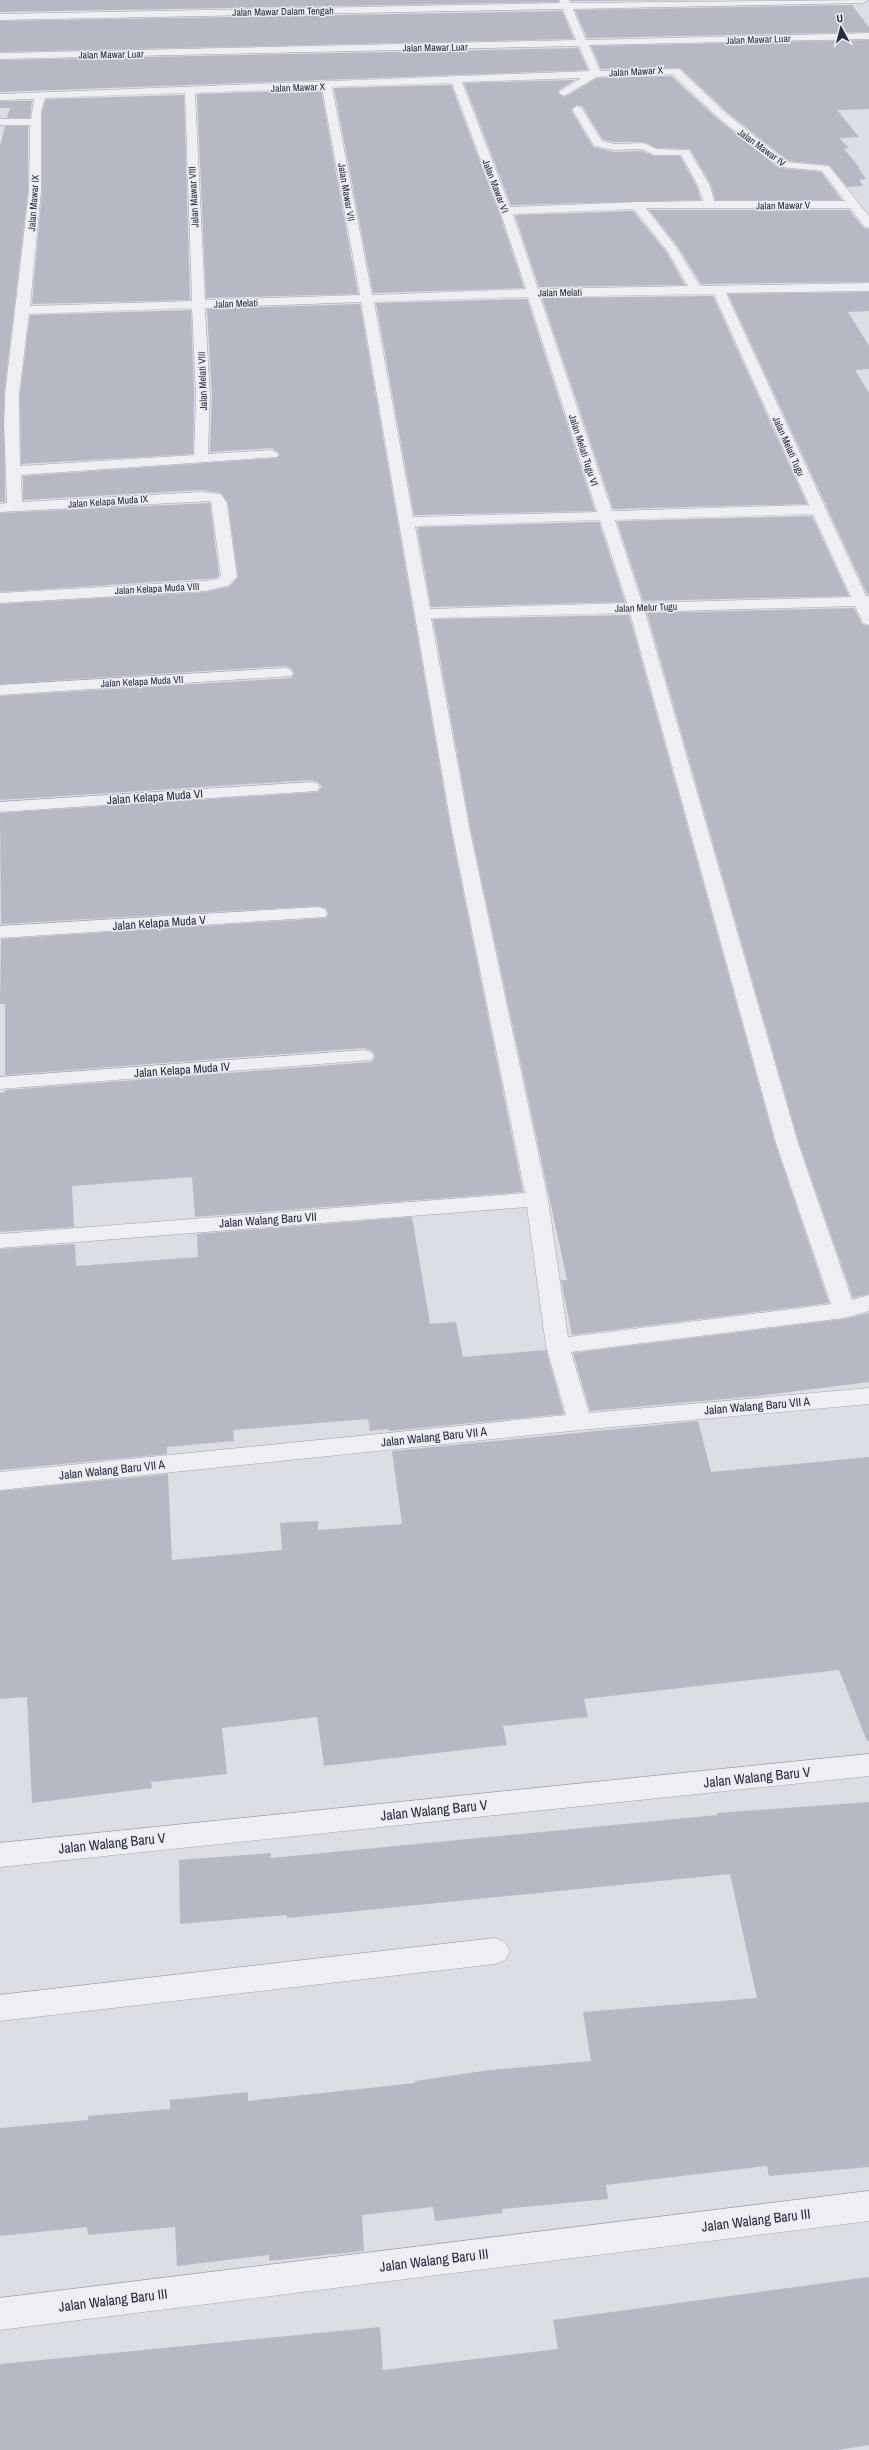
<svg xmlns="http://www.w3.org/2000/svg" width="869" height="2450" font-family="'Archivo Narrow',sans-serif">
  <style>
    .building { fill: #b6b9c4 }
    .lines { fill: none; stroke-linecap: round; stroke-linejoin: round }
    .minor-casing { stroke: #a2a4ae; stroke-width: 1 }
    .minor { fill: #eeeff4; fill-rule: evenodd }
    .labels { text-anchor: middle; stroke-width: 3; stroke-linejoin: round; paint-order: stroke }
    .far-street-label { font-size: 10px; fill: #272a3a; stroke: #ebedf3 }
    .street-label { font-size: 12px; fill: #272a3a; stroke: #ebedf3 }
    .near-street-label { font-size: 14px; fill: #272a3a; stroke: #ebedf3 }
  </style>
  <rect width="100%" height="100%" fill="#dcdee5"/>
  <path class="building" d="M0,0H558V2L0,12Z
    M571,0H719L571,1Z
    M852,5L869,27V32L587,38L575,10Z
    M562,11L574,39L0,52V21Z
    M869,40V109L837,110L859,137L839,138L849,148L844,149L860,168H858L866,179L859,180L863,186L847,187L829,165L788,161L729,114L680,68L601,69L591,46Z
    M578,48L588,70L0,92V60Z
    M671,76L719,120L779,168L821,172L842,200H715L711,185L690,149L656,148L644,142H614L603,140L582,106L577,105L571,110L593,147L614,152L642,151L654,156H680L697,187L701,200L511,205L464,83L575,80L559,90L558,94L565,97L597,78Z
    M451,85L499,212L524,288L373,293L334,88Z
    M321,90L358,294L206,298L197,94Z
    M184,95L190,300L32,304L42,191V112L46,99Z
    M0,101H32L30,118H7L10,108H0Z
    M5,126H28V191L4,394L5,502H0V146Z
    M649,210H849L864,228L869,229V282L701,284L678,247Z
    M633,211L667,253L685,285L539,287L515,215Z
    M869,292V311L848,312L869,346V369L855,370L869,393V594H867L728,294Z
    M713,296L807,504L613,509L542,298Z
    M527,299L595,511L414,515L376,303Z
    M360,304L451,831L523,1192L195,1217L192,1177L72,1186L74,1227L0,1232V1093L5,1092V1090L371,1062L375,1057L372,1051L364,1048L5,1075V1004H0L1,939L326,918L328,914L326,908L318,906L1,924L0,813L317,792L322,787L318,782L311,780L0,800V696L291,678L294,674L292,669L285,666L0,684V604L205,592L229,587L238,577L228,503L221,493L201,490L23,500V476L277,458L280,454L272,448L210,452L212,397L207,309Z
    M191,310L194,397L193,454L21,464L20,394L30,315Z
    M210,503L219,575L217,578L0,592V513Z
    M812,516L849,596L643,601L617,521Z
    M599,522L625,602L431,607L417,527Z
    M854,608L862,624L869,626V1294L853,1298L799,1143L647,613Z
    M629,615L775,1143L829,1303L572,1335L561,1280H567L471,831L433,619Z
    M412,1217L430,1324L456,1322L463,1357L546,1350L564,1414L389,1431V1429L370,1431L368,1419L233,1430L234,1441L167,1447V1454L0,1470V1249L75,1244L76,1266L198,1257L197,1234Z
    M869,1313V1382L758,1396L590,1411L573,1353L844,1319Z
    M698,1421L711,1472L869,1457V1741H867L839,1670L584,1699L588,1717L503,1726L507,1745L324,1766L317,1717L222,1728L227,1774L151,1782L152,1788L32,1803L27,1697L0,1699V1491L168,1474L172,1560L282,1550L280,1523L318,1521V1530L402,1524L392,1451Z
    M869,1802V2167L769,2176L767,2166L606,2185L608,2199L502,2209L503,2213L435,2221L433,2207L362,2215L364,2251L269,2261V2255L177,2266L175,2227L88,2235L87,2227L0,2236V2128L88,2120V2116L170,2109V2100L248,2092V2101L415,2083V2081L490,2070L591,2061L583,2012L757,1998L730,1874L287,1918L286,1915L180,1924L179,1860L271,1853V1858L717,1815V1813Z
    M869,2277V2445L838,2450H0V2364L380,2327L383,2370L558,2349L553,2320Z"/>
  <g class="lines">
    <defs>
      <path id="minor" d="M559,0H569L570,3L868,0L863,3L573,9L586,40L869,33V39L589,45L600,71L679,69L728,115L787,162L829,166L869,216V228L865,227L850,208H646L677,248L700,286L869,283V291L726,293L866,596H869V625L863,623L855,606L645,612L798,1143L852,1300L869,1295V1311L844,1318L571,1352L589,1413L869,1388V1404L580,1430L0,1490V1472L566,1415L546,1346L527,1207L0,1248V1234L525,1193L452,831L361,302L205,308L210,397L208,454L272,450L279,454L277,457L21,475L22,502L201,492L221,494L227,503L237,577L228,586L205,591L0,603V593L205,581L218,579L221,576L211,501L0,512V504L7,503L4,425L5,394L29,191L30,125H0V119H31L34,99L0,100V94L590,71L579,46L0,59V53L576,40L563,9L0,20V14L561,3ZM672,74L720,119L780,167L822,171L845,201H714L710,186L689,150L656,149L644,143L614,144L602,141L581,107L577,106L572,109L594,146L614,150L642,149L654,155H681L698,186L703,201L637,202L510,207L462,82L581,78L560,91L559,93L564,96L597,77ZM452,83L500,211L526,289L372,295L332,87ZM322,88L360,295L205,300L195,93ZM185,93L192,301L30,306L41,191V112L45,98ZM634,209L668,252L688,286L538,289L513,214ZM714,294L809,505L612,511L540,297ZM528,297L597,512L413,517L374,302ZM192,308L196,397L194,455L20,466L19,394L29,314ZM813,514L851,597L642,603L615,520ZM600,520L627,603L430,609L415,526ZM630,613L776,1143L831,1304L568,1337L548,1199L470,831L431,618Z
        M285,668L291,670L293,673L291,676L0,695V685Z
        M311,782L317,783L320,787L317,791L0,812V802Z
        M318,907L325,909L327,913L325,917L0,938V926Z
        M364,1050L371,1052L374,1056L371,1060L0,1089V1077Z
        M869,1754V1776L0,1867V1843Z
        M495,1938L505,1942L510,1951L505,1960L495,1964L0,2021V1995Z
        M869,2191V2221L0,2330V2298Z"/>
    </defs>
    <use href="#minor" class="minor-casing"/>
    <use href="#minor" class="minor"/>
  </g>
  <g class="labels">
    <g class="far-street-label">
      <text transform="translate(283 11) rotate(-1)" y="4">Jalan Mawar Dalam Tengah</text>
      <text transform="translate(758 39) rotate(-2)" y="4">Jalan Mawar Luar</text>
      <text transform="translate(435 47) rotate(-1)" y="4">Jalan Mawar Luar</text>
      <text transform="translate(111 54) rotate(-1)" y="4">Jalan Mawar Luar</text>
      <text transform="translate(636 71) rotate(-3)" y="4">Jalan Mawar X</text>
      <text transform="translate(298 87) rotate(-2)" y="4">Jalan Mawar X</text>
      <text transform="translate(762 147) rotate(36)" y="4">Jalan Mawar IV</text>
      <text transform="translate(496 186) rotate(69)" y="4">Jalan Mawar VI</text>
      <text transform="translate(347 192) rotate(80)" y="4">Jalan Mawar VII</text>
      <text transform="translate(193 197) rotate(-93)" y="4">Jalan Mawar VIII</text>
      <text transform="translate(33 203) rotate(-86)" y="4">Jalan Mawar IX</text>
      <text transform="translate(783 205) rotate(-1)" y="4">Jalan Mawar V</text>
      <text transform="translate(560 292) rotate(-1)" y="4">Jalan Melati</text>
      <text transform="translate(236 303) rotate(-2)" y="4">Jalan Melati</text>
      <text transform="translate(202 381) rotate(-92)" y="4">Jalan Melati VIII</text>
      <text transform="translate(789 446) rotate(66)" y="4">Jalan Melati Tugu</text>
      <text transform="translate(584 450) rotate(72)" y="4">Jalan Melati Tugu VI</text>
      <text transform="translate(108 501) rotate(-4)" y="4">Jalan Kelapa Muda IX</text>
      <text transform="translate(157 588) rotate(-3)" y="4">Jalan Kelapa Muda VIII</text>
      <text transform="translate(646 607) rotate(-2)" y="4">Jalan Melur Tugu</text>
      <text transform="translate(142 681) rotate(-3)" y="4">Jalan Kelapa Muda VII</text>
    </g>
    <g class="street-label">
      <text transform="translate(155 797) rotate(-4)" y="4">Jalan Kelapa Muda VI</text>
      <text transform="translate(159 923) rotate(-4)" y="4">Jalan Kelapa Muda V</text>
      <text transform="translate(182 1070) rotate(-4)" y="4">Jalan Kelapa Muda IV</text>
      <text transform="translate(268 1220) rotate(-4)" y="4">Jalan Walang Baru VII</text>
      <text transform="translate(757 1406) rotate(-5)" y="4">Jalan Walang Baru VII A</text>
      <text transform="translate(434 1437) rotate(-6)" y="4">Jalan Walang Baru VII A</text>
      <text transform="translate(112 1470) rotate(-6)" y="4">Jalan Walang Baru VII A</text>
    </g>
    <g class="near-street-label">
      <text transform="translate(757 1777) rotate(-6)" y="5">Jalan Walang Baru V</text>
      <text transform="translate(434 1810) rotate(-6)" y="5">Jalan Walang Baru V</text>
      <text transform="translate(112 1843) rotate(-6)" y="5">Jalan Walang Baru V</text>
      <text transform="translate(756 2220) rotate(-7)" y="5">Jalan Walang Baru III</text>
      <text transform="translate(434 2260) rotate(-7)" y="5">Jalan Walang Baru III</text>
      <text transform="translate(113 2300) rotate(-7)" y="5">Jalan Walang Baru III</text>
    </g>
  </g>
  <g transform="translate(841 28) rotate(353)" stroke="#ebedf3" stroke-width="3" paint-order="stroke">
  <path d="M0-3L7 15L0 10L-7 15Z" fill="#272a3a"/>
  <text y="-6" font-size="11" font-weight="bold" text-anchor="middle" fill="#272a3a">U</text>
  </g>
</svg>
